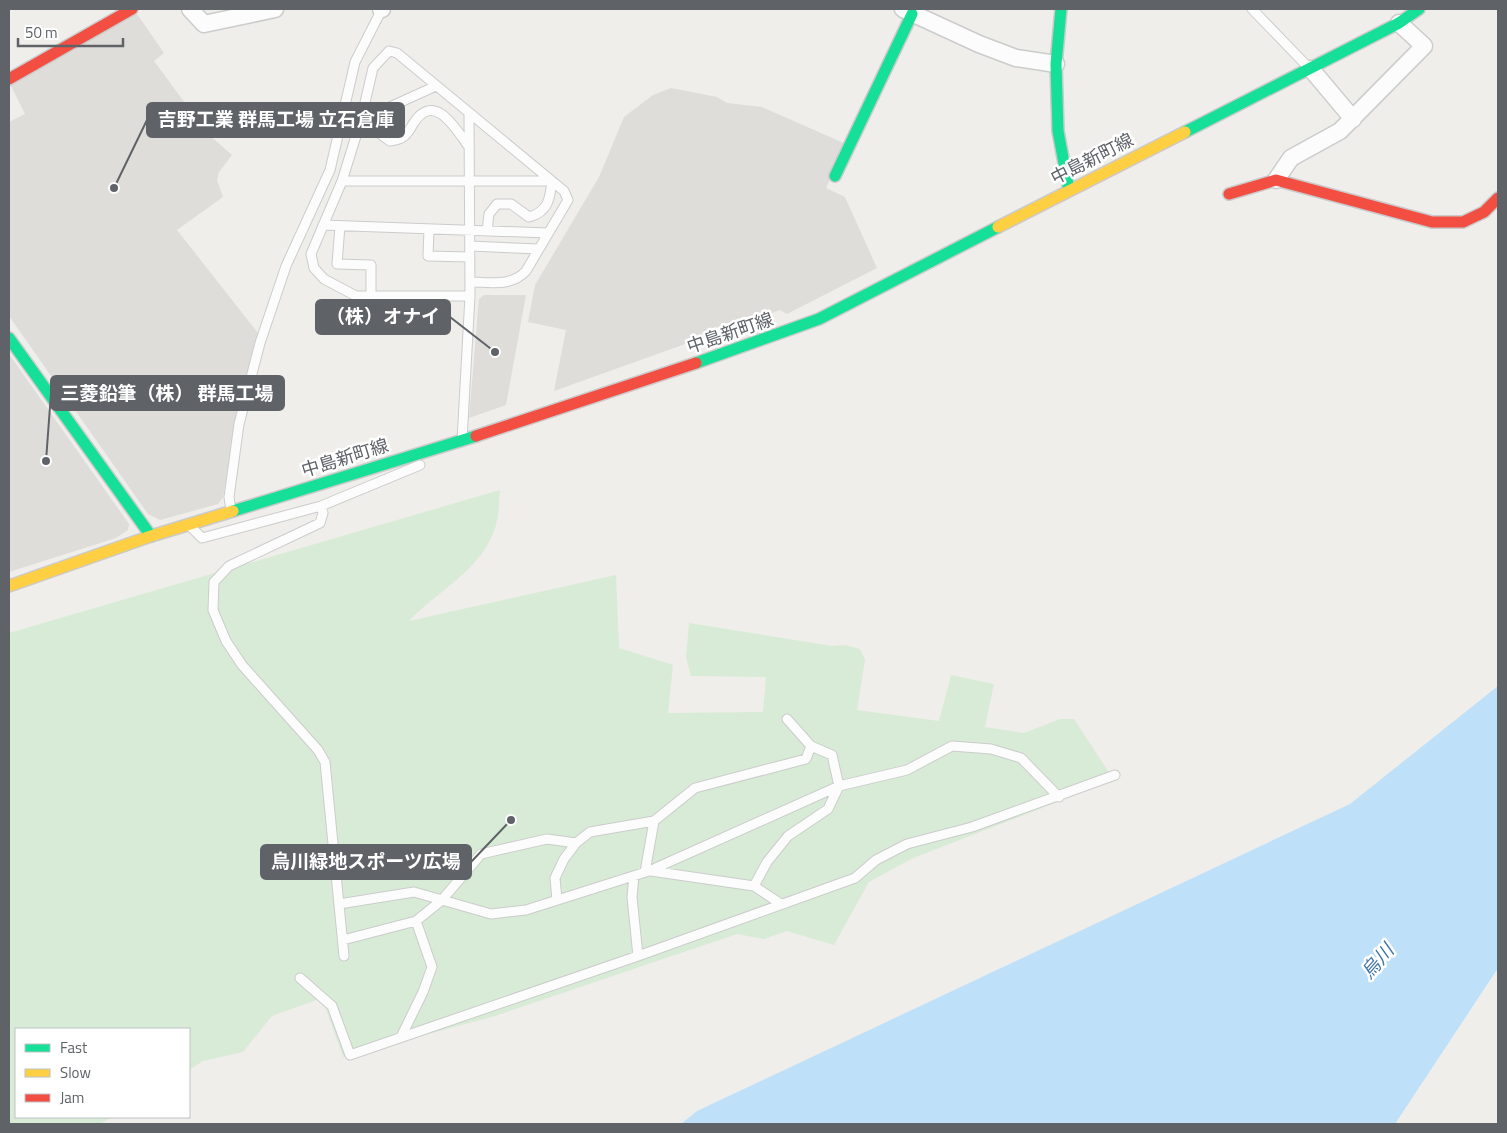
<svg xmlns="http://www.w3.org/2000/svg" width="1507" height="1133" font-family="'Titillium Web','Noto Sans JP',sans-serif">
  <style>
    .industrial { fill: #dfddda }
    .green { fill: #d8ebd6 }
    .water { fill: #bfe0f9 }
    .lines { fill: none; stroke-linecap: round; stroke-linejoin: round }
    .lane-casing { stroke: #cbcccc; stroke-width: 11 }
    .street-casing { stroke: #cbcccc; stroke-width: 19 }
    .fast-casing { stroke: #cacacb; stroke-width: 14 }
    .slow-casing { stroke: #cacacb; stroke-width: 14 }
    .jam-casing { stroke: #cacacb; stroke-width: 14 }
    .lane { stroke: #fdfcfc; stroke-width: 9 }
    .street { stroke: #fdfcfc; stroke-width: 16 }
    .fast { stroke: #16e098; stroke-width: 11 }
    .slow { stroke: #ffcf43; stroke-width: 11 }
    .jam { stroke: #f24e42; stroke-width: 11 }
    .labels { text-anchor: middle; stroke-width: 5; stroke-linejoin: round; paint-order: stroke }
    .street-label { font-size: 18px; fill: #5f6368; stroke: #fff }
    .water-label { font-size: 19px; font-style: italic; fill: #4174aa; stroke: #fff }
    .leader { fill: none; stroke: #5f6368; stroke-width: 2 }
    .callout-dot { fill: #5f6368; stroke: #fff; stroke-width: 2 }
    .callout { fill: #5f6368; stroke: #5f6368; stroke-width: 2 }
    .callout-label { font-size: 19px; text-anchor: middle; font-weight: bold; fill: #fff }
  </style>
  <rect width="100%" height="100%" fill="#efeeea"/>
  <path class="industrial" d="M135,11L164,53L154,61L208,134L232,155L219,172L217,180L223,197L177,230L258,333L231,448L223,497L218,504L160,520L148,514L9,316V122L25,114L10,84Z
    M671,88L717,97L727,103L762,107L846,144L826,188L845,197L877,268L787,314L780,310L554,391L566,330L528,322L535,285L599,177L624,117L653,95Z
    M484,295H526L506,405L469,418L479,299Z
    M9,354L129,524L128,530L116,538L9,572Z"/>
  <path class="green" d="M500,490C499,501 499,514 496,525C483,570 438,590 409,621L616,575L619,648L673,665L668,713L763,712L766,677L691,676L686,657L689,623L832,646L845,645L860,649L865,660L857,710L939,721L951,675L994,684L985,727L1024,733L1060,719H1074L1114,780L911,859L869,882L834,945L787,931L764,939L737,934L495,1016L343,1057L322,998L272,1016L243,1052L203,1061L189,1070V1029H16V1117H112L100,1124H9V633Z"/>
  <path class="water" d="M1498,686V968L1395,1124H681L697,1111L1350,804Z"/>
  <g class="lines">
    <defs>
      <path id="lane" d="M1252,9L1309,68
        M436,86L361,120L390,141C404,139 407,135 413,124C434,90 456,129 469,147
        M342,181H552C550,199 548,212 529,217L511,204H497L489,214L487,231
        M323,225L548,233
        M340,226L337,264L371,265V296
        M429,229L428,256L470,257
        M470,246L539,249
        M470,296H356L324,279L314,268L311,254L342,181L361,120L373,68L389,51L397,53L564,191L568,200L526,271C511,287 491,282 470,282
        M462,440L470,296L469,113
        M231,511L229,497L239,424L260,343L286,266L330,170L355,62L382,9
        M190,526L202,538L321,506
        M651,871L754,886L781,904
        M645,872L654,821L695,788L806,759L811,746
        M634,876L632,897L638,956
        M754,886L767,862L788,836L828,809L839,786L832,755L811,746L787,719
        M557,900L555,878L564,859L576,843L590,832L654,821
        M339,904L414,892L442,900L481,854L547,839L576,843
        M343,940L416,921L442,900L491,914L526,910L649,871L839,786L907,770L952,746L991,749L1021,758L1059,797
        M344,956L325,762L318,750L242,665L226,641L213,610L214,582L229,566L320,523L323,513L321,506L420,465
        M300,978L332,1006L350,1055L638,956L855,878L876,860L907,844L972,827L1115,775
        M401,1037L423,992L432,967L416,921"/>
      <path id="street" d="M190,9L204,24L275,9
        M381,9H382
        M903,9L979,44L1016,58L1056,64
        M1311,69L1353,119
        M1276,180L1291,158L1340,131L1424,46L1399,23"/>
      <path id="fast" d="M1061,9L1056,64L1058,131L1069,190
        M1185,132L1399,23L1419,9
        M835,176L912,14
        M9,338L151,536
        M696,363L819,319L998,227
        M233,511L476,436"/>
      <path id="slow" d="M998,227L1185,132
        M9,586L151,536L233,511"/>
      <path id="jam" d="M9,79L132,9
        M1229,194L1276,180L1432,222H1463L1484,212L1498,198
        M476,436L696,363"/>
    </defs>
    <use href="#lane" class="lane-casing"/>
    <use href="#street" class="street-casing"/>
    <use href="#fast" class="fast-casing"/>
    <use href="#slow" class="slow-casing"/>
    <use href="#jam" class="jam-casing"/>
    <use href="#lane" class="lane"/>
    <use href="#street" class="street"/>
    <use href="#fast" class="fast"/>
    <use href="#slow" class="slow"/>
    <use href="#jam" class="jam"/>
  </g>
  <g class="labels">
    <g class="street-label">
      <text transform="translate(1092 159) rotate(-27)" y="6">中島新町線</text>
      <text transform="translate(730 333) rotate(-19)" y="6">中島新町線</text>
      <text transform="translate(345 458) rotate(-17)" y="6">中島新町線</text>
    </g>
    <g class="water-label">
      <text transform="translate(1377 961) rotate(-49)" y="7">烏川</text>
    </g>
  </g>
  <path class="leader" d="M114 188L147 120M495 352L450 317M46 461L51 393M511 820L471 862"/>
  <g class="callout-dot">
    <circle cx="114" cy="188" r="5"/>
    <circle cx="495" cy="352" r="5"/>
    <circle cx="46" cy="461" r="5"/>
    <circle cx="511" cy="820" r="5"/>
  </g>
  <g class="callout">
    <rect x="147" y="103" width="257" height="34" rx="5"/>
    <rect x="316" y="300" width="134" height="34" rx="5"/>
    <rect x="51" y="376" width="233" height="34" rx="5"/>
    <rect x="261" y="845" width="210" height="34" rx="5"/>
  </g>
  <g class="callout-label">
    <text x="276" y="126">吉野工業 群馬工場 立石倉庫</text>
    <text x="383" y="323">（株）オナイ</text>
    <text x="167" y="400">三菱鉛筆（株） 群馬工場</text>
    <text x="366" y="868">烏川緑地スポーツ広場</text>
  </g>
  <rect width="1507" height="1133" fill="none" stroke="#5f6368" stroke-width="20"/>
  <rect x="15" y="1028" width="175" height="90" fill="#ffffff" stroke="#bfc1c3"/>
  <rect x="25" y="1044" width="25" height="8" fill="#16e098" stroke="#bfc1c3"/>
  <text x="60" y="1053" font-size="15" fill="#5f6368">Fast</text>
  <rect x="25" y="1069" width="25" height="8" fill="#ffcf43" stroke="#bfc1c3"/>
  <text x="60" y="1078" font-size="15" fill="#5f6368">Slow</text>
  <rect x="25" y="1094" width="25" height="8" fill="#f24e42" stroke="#bfc1c3"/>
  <text x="60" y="1103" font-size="15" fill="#5f6368">Jam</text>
  <path d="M18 38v8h105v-8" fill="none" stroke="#5f6368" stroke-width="2.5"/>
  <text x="25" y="38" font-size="15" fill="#5f6368" stroke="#ffffff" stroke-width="4" paint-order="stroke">50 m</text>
</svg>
